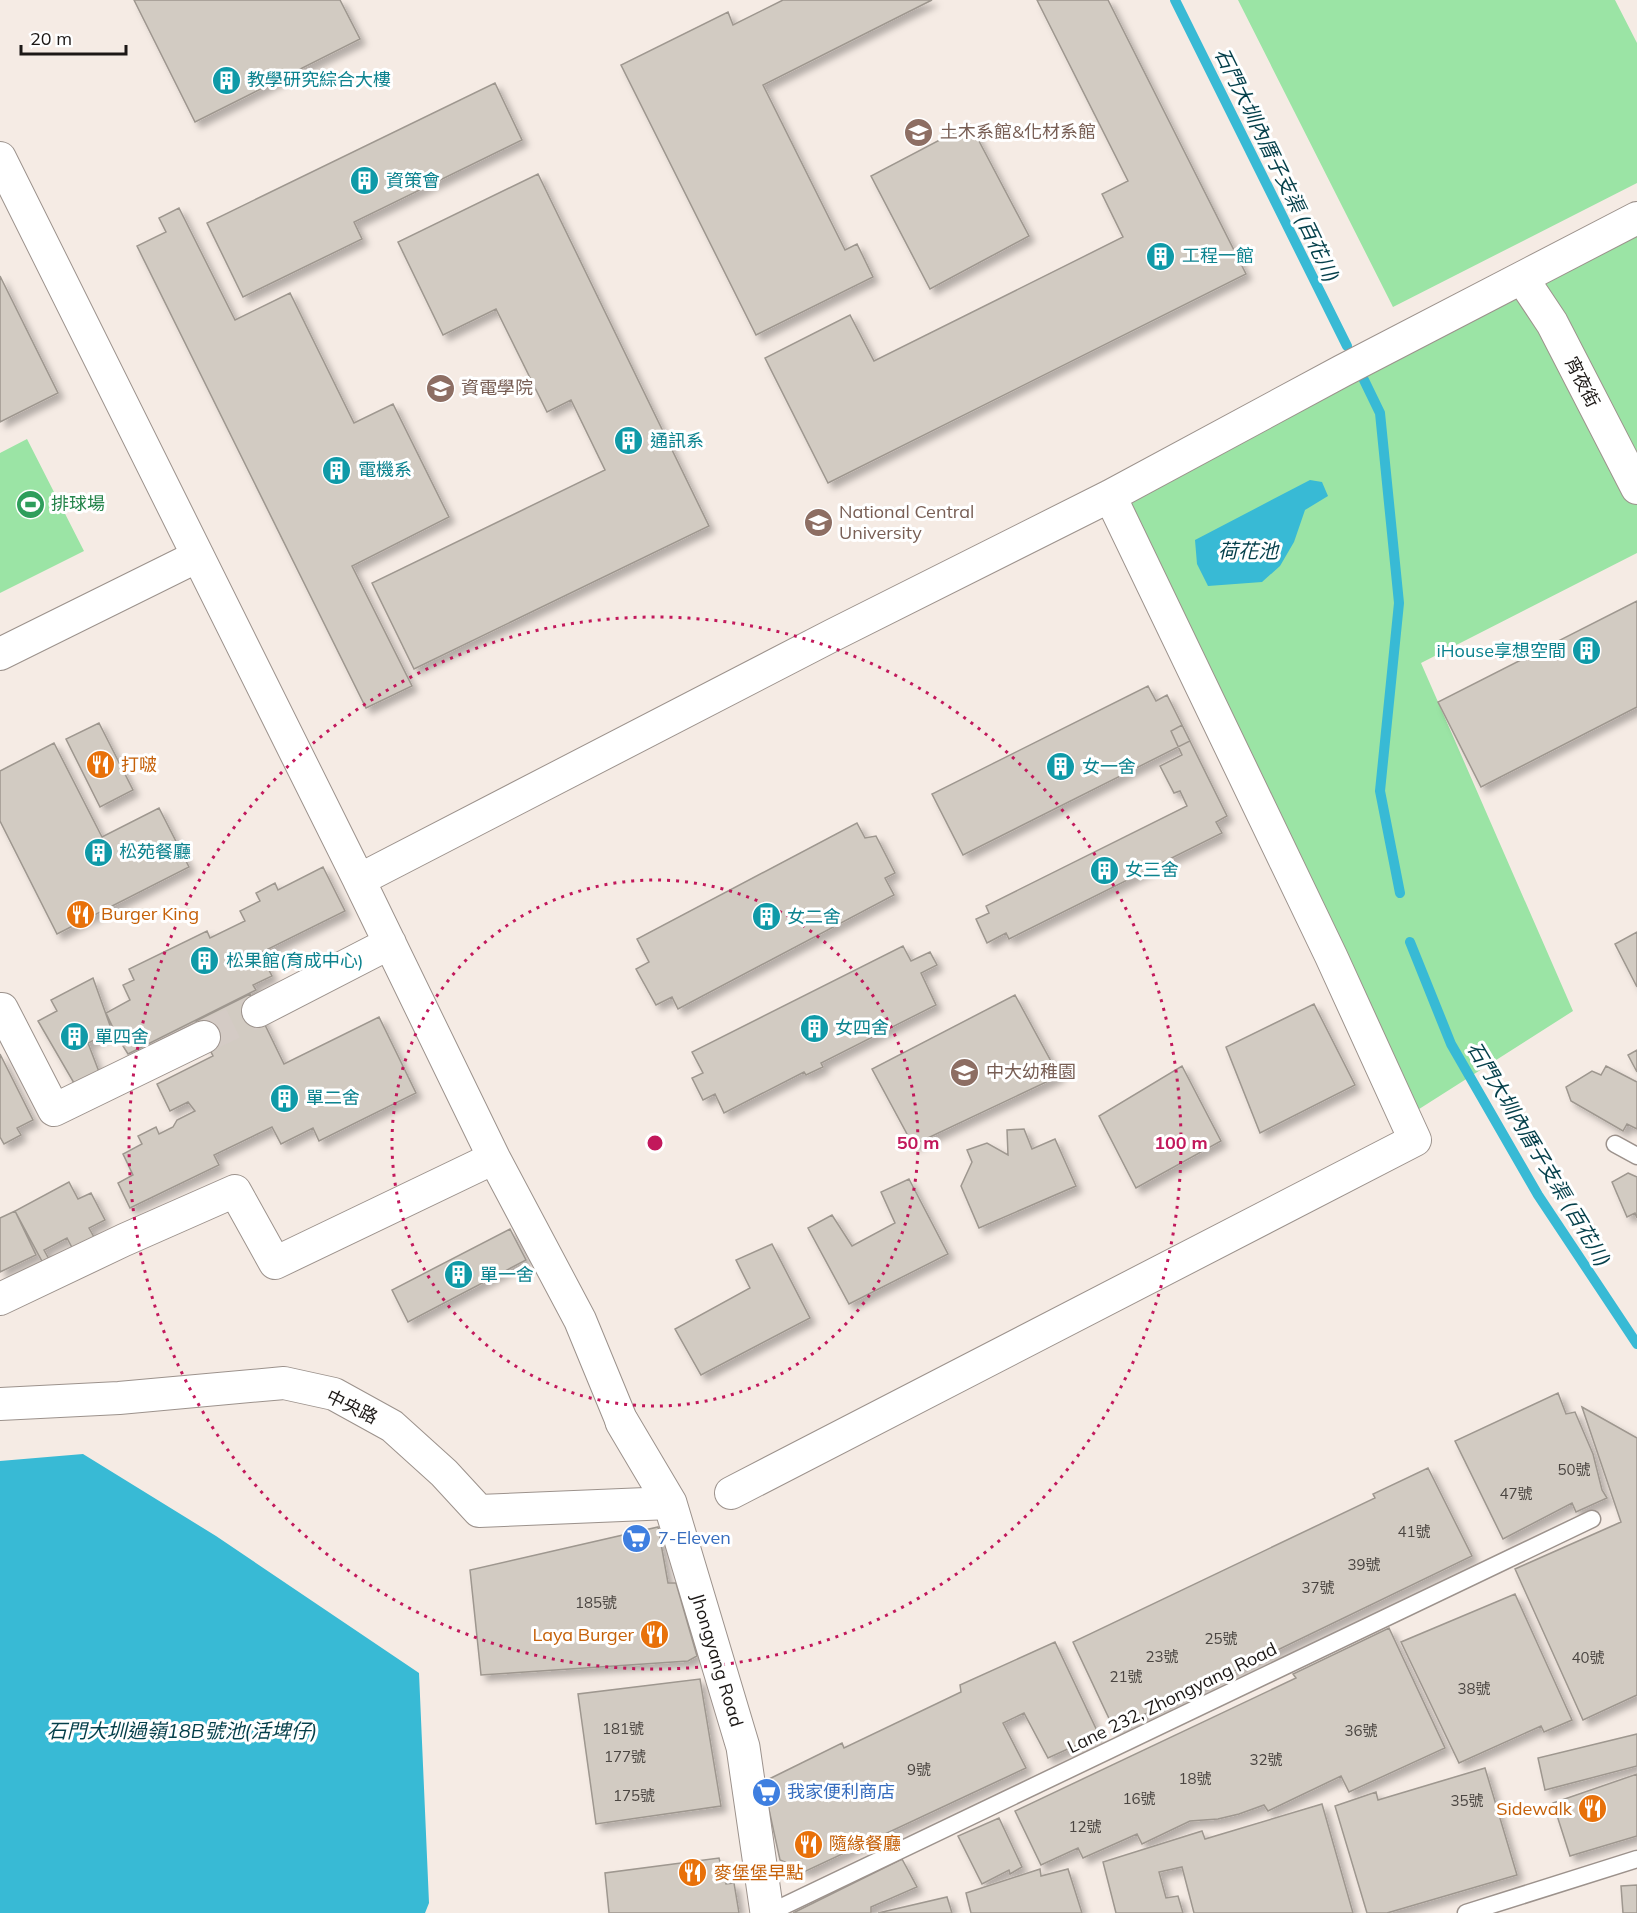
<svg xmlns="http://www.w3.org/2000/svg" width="1637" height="1913" font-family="Mulish,'Noto Sans TC',sans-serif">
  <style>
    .green { fill: #9be4a5 }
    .water { fill: #38bad5 }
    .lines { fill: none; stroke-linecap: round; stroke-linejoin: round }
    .stream { stroke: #38bad5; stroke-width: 10 }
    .building { fill: #d2cbc2; stroke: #9e978f; stroke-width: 1.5; filter: url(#shadow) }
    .street-tunnel { stroke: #d4cbc5; stroke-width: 32; stroke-dasharray: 32 16; stroke-linecap: butt }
    .lane-casing { stroke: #9c928c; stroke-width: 19 }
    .street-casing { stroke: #9c928c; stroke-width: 34 }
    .secondary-casing { stroke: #9c928c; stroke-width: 35 }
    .lane { stroke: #fff; stroke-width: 16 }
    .street { stroke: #fff; stroke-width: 32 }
    .secondary { stroke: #fff; stroke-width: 33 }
    .ring { fill: none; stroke: #c2185b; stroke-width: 3; stroke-dasharray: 3 6 }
    .labels { text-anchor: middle; stroke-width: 6; stroke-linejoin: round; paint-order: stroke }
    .number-label { font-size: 15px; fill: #4a4541 }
    .culture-label { font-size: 18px; fill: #0d838f; stroke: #fff; text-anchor: start }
    .education-label { font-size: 18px; fill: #785e54; stroke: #fff; text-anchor: start }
    .street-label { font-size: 18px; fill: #1c1816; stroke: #fff }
    .leisure-label { font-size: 18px; fill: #27864d; stroke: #fff; text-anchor: start }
    .food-label { font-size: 18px; fill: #c56008; stroke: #fff; text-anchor: start }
    .shop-label { font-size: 18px; fill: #366cbe; stroke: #fff; text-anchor: start }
    .water-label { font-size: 20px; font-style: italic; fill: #043f4a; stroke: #fff }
    .centre { fill: #c2185b; stroke: #fff; stroke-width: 3 }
    .ring-label { font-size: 18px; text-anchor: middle; font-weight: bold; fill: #c2185b; stroke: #fff; stroke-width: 6; stroke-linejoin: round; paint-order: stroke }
  </style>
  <defs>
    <filter id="shadow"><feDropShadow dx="5.5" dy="5.5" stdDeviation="3" flood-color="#0004"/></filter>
  </defs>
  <rect width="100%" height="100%" fill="#f5ebe4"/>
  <path class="green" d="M1238,0H1615L1637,43V183L1393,307Z
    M1637,221V553L1421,663L1573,1011L1405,1118L1110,496Z
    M27,439L84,551L0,593V453Z"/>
  <path class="water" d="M1310,480L1322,482L1328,496L1305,510L1294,542L1280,566L1262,582L1208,586L1197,564L1195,540Z
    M83,1454L216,1536L419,1673L429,1903L425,1913H0V1461Z"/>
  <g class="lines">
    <path class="stream" d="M1175,0L1347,346
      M1364,380L1380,413L1399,603L1380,791L1400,893
      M1410,942L1451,1044L1538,1195L1637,1344"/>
  </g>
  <path class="building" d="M134,0H340L360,39L195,122Z
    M783,0H932L763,85L845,250L857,244L873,277L756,335L621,65L728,12L733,25Z
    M1037,0H1108L1246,274L828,483L765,358L850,315L874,361L1123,237L1102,194L1128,181Z
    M495,83L522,140L354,222L362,239L243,297L207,223Z
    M970,124L1029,236L930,289L871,176Z
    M538,174L709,526L414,669L372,583L605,470L571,400L547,412L496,309L443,335L398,242Z
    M179,208L235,320L290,293L354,423L393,404L449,517L352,566L412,686L366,708L137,246L166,232L159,218Z
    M0,276L58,393L0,422Z
    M1637,601V707L1481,787L1438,702Z
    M1148,686L1156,701L1167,695L1190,741L963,855L932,794Z
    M99,723L133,790L100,807L66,739Z
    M1182,725L1227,816L1216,822L1222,833L1009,939L1006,933L987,943L976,919L989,913L986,906L1187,806L1180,791L1174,793L1160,766L1182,755L1171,731Z
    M54,743L102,837L159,808L189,867L57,934L0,821V771Z
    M857,823L865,838L876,836L895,873L885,878L894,895L678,1009L672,997L656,1005L636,969L649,962L637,939Z
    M323,867L345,911L260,953L272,976L253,985L256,990L128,1054L123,1046L135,1040L129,1027L116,1034L106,1013L130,1000L123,985L134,980L129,969L207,931L210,938L245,921L240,911L260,901L256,893L275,883L278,890Z
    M1637,932V987L1615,944Z
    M903,946L911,961L930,952L937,965L921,973L936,1005L821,1063L823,1067L806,1075L804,1072L724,1113L715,1094L703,1100L692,1078L703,1073L692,1052Z
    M93,978L112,1031L88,1043L101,1077L78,1090L38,1021L57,1011L51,1000Z
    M250,994L284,1064L379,1017L416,1093L319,1141L313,1128L281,1144L272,1127L214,1155L219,1165L130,1208L118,1183L133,1175L123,1154L142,1144L138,1136L156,1127L159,1134L173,1127L177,1120L195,1111L188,1102L170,1111L157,1084L213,1056L196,1021Z
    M1015,995L1059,1076L913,1145L872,1069Z
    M1314,1004L1355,1085L1260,1133L1226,1047Z
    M1637,1050V1072L1628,1055Z
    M0,1054L33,1120L17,1128L21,1135L4,1144L0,1137Z
    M1182,1066L1221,1141L1136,1188L1099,1116Z
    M1606,1066L1637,1082V1129L1627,1124L1623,1131L1571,1101L1566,1087L1592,1071L1601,1075Z
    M1024,1129L1032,1149L1055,1139L1076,1186L979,1228L961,1186L972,1162L967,1150L987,1143L1008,1155L1007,1130Z
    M1628,1173L1637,1177V1218L1635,1213L1627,1217L1612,1182Z
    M909,1179L948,1254L849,1304L808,1228L832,1215L852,1246L895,1223L881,1192Z
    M69,1182L78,1199L91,1193L105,1220L89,1228L100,1248L78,1259L67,1238L44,1250L50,1261L43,1263L15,1211Z
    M15,1211L36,1255L0,1272V1218Z
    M510,1229L526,1260L408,1322L392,1290Z
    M772,1244L810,1318L701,1375L675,1329L750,1288L736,1260Z
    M1558,1393L1566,1414L1575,1412L1593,1454L1602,1490L1607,1498L1576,1512L1572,1503L1503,1539L1455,1441Z
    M1582,1407L1637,1438V1695L1583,1720L1515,1569L1621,1522Z
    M1428,1468L1472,1556L1114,1729L1073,1642L1375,1498L1373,1494Z
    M658,1527L668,1583H676L697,1656L688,1661L481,1675L470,1570Z
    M1515,1594L1572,1720L1544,1732L1541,1726L1459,1763L1401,1642Z
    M1389,1628L1445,1748L1349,1792L1341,1776L1268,1811L1264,1805L1239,1814L1218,1819L1190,1821L1142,1844L1137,1834L1083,1858L1078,1848L1041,1865L1015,1811L1296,1678L1293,1674Z
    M1055,1642L1099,1735L1048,1758L1024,1713L1003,1723L1026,1768L806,1871L780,1860L763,1782L842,1743L844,1748L961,1692L960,1685Z
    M700,1679L721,1806L596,1824L578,1694Z
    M1637,1734V1766L1545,1790L1538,1758Z
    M1485,1768L1517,1875L1387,1913H1367L1335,1806L1376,1792L1378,1800Z
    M1637,1774V1836L1570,1856L1553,1803Z
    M1322,1804L1353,1913H1194L1182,1867L1159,1872L1166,1898L1178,1896L1183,1913H1116L1103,1862L1202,1831L1205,1839Z
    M999,1818L1022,1867L1010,1874L1009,1870L982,1884L958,1836Z
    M719,1858L726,1884L734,1883L739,1913H609L605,1873Z
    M902,1859L917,1887L871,1907V1913H793Z
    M1040,1869L1041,1876L1068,1869L1082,1913H971L966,1893Z
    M1637,1885V1913H1623L1621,1886Z
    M947,1897L952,1913H878Z"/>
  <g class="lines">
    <path class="street-tunnel" d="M204,1037L258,1011"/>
    <defs>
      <path id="lane" d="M1615,1144L1637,1156
        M769,1913L1592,1519
        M1466,1913L1637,1859"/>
      <path id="street" d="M0,158L359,880L833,635L1110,496L1342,371L1637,218
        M1522,278L1552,323L1637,488
        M0,654L198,556
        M359,880L494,1158L580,1320L622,1422
        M0,1010L2,1009L54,1110L204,1037
        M258,1011L390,943
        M0,1299L124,1240L235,1191L275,1263L494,1158
        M0,1404L119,1398L284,1383L334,1394L392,1426L444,1473L479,1511L670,1503
        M731,1493L1415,1140L1331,956L1110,496"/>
      <path id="secondary" d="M622,1422L670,1503L743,1747L767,1913"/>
    </defs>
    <use href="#lane" class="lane-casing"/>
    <use href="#street" class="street-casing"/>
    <use href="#secondary" class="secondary-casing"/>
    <use href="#lane" class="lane"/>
    <use href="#street" class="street"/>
    <use href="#secondary" class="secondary"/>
  </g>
  <g class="ring">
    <circle cx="655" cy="1143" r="263"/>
    <circle cx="655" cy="1143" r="526"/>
  </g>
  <defs>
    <symbol id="building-disc" viewBox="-11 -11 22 22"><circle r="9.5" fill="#0f9aa8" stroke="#fff"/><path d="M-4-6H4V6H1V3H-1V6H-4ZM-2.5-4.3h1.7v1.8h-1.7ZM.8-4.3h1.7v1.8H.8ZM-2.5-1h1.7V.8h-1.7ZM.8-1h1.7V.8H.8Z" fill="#fff"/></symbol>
    <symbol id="university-disc" viewBox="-11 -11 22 22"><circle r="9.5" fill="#8d6e63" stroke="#fff"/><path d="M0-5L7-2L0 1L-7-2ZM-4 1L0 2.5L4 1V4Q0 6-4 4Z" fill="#fff"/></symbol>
    <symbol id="stadium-disc" viewBox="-11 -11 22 22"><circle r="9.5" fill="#2e9e5b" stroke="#fff"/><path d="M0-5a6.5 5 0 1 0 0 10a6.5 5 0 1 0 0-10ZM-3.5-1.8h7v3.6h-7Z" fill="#fff"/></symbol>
    <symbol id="restaurant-disc" viewBox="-11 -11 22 22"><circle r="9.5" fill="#e8710a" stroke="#fff"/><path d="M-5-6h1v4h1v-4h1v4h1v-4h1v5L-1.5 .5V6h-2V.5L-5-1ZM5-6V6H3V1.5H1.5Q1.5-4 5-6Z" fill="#fff"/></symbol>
    <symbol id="school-disc" viewBox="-11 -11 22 22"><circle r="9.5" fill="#8d6e63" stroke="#fff"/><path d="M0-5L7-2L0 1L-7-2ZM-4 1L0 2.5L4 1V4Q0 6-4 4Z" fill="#fff"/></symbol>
    <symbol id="supermarket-disc" viewBox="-11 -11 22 22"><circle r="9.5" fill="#3f7fe0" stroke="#fff"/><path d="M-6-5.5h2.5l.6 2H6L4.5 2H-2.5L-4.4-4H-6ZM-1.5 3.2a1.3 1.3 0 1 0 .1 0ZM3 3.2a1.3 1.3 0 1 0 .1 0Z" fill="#fff"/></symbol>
  </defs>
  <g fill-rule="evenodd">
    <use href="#building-disc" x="210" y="64" width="33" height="33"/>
    <use href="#university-disc" x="902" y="116" width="33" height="33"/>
    <use href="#building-disc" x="348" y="164" width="33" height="33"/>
    <use href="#building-disc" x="1144" y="240" width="33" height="33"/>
    <use href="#university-disc" x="424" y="372" width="33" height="33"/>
    <use href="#building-disc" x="612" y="424" width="33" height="33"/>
    <use href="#building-disc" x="320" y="454" width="33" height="33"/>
    <use href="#stadium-disc" x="14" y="488" width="33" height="33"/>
    <use href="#university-disc" x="802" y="506" width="33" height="33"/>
    <use href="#building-disc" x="1570" y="634" width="33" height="33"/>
    <use href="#restaurant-disc" x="84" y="748" width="33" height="33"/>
    <use href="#building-disc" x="1044" y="750" width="33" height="33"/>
    <use href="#building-disc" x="82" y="836" width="33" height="33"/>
    <use href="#building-disc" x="1088" y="854" width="33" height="33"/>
    <use href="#restaurant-disc" x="64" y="898" width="33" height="33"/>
    <use href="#building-disc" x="750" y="900" width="33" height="33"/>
    <use href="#building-disc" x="188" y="944" width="33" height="33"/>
    <use href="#building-disc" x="798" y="1012" width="33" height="33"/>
    <use href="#building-disc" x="58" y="1020" width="33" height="33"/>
    <use href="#school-disc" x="948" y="1056" width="33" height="33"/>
    <use href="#building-disc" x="268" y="1082" width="33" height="33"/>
    <use href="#building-disc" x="442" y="1258" width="33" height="33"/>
    <use href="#supermarket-disc" x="620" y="1522" width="33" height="33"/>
    <use href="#restaurant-disc" x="638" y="1618" width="33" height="33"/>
    <use href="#supermarket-disc" x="750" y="1776" width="33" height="33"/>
    <use href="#restaurant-disc" x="1576" y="1792" width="33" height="33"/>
    <use href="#restaurant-disc" x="792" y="1828" width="33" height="33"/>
    <use href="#restaurant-disc" x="676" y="1856" width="33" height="33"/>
  </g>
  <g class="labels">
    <g class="number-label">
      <text x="1574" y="1475">50號</text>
      <text x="1516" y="1499">47號</text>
      <text x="1414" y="1537">41號</text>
      <text x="1364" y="1570">39號</text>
      <text x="1318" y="1593">37號</text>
      <text x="596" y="1608">185號</text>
      <text x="1221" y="1644">25號</text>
      <text x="1162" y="1662">23號</text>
      <text x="1588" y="1663">40號</text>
      <text x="1126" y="1682">21號</text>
      <text x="1474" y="1694">38號</text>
      <text x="623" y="1734">181號</text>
      <text x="1361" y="1736">36號</text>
      <text x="625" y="1762">177號</text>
      <text x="1266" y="1765">32號</text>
      <text x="919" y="1775">9號</text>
      <text x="1195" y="1784">18號</text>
      <text x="634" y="1801">175號</text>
      <text x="1139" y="1804">16號</text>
      <text x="1467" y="1806">35號</text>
      <text x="1085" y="1832">12號</text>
    </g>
    <g class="culture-label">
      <text x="247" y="86">教學研究綜合大樓</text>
      <text x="386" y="187">資策會</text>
      <text x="1182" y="262">工程一館</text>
      <text x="650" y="447">通訊系</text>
      <text x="358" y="476">電機系</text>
      <text x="1566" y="657" text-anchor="end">iHouse享想空間</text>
      <text x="1082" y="773">女一舍</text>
      <text x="119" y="858">松苑餐廳</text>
      <text x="1125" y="876">女三舍</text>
      <text x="787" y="923">女二舍</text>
      <text x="226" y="967">松果館(育成中心)</text>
      <text x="835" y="1034">女四舍</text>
      <text x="95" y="1043">單四舍</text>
      <text x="306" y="1104">單二舍</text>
      <text x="480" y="1281">單一舍</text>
    </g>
    <g class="education-label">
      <text x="940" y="138">土木系館&amp;化材系館</text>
      <text x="461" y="394">資電學院</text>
      <text x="839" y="518">National Central<tspan x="839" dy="21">University</tspan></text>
      <text x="986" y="1078">中大幼稚園</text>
    </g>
    <g class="street-label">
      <text transform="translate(1582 382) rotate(63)" y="6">宵夜街</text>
      <text transform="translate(352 1407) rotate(26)" y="6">中央路</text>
      <text transform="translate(717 1660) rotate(73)" y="6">Jhongyang Road</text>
      <text transform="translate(1172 1698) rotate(-26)" y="6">Lane 232, Zhongyang Road</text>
    </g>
    <g class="leisure-label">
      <text x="51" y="510">排球場</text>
    </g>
    <g class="food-label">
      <text x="121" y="771">打啵</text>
      <text x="101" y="920">Burger King</text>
      <text x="634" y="1641" text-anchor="end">Laya Burger</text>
      <text x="1572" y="1815" text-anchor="end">Sidewalk</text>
      <text x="829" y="1850">隨緣餐廳</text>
      <text x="714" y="1879">麥堡堡早點</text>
    </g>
    <g class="shop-label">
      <text x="658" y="1544">7-Eleven</text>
      <text x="787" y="1798">我家便利商店</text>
    </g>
    <g class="water-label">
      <text transform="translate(1277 165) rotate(64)" y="7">石門大圳內厝子支渠 (百花川)</text>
      <text x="1248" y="558">荷花池</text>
      <text transform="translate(1539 1154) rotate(59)" y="7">石門大圳內厝子支渠 (百花川)</text>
      <text x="182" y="1738">石門大圳過嶺18B號池(活埤仔)</text>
    </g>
  </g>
  <circle cx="655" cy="1143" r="9" class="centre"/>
  <g class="ring-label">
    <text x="918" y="1149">50 m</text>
    <text x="1181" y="1149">100 m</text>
  </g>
  <path d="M21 45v9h105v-9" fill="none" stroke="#1c1816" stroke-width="3"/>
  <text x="30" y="45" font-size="18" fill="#1c1816" stroke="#ffffff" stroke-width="4.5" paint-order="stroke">20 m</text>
</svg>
